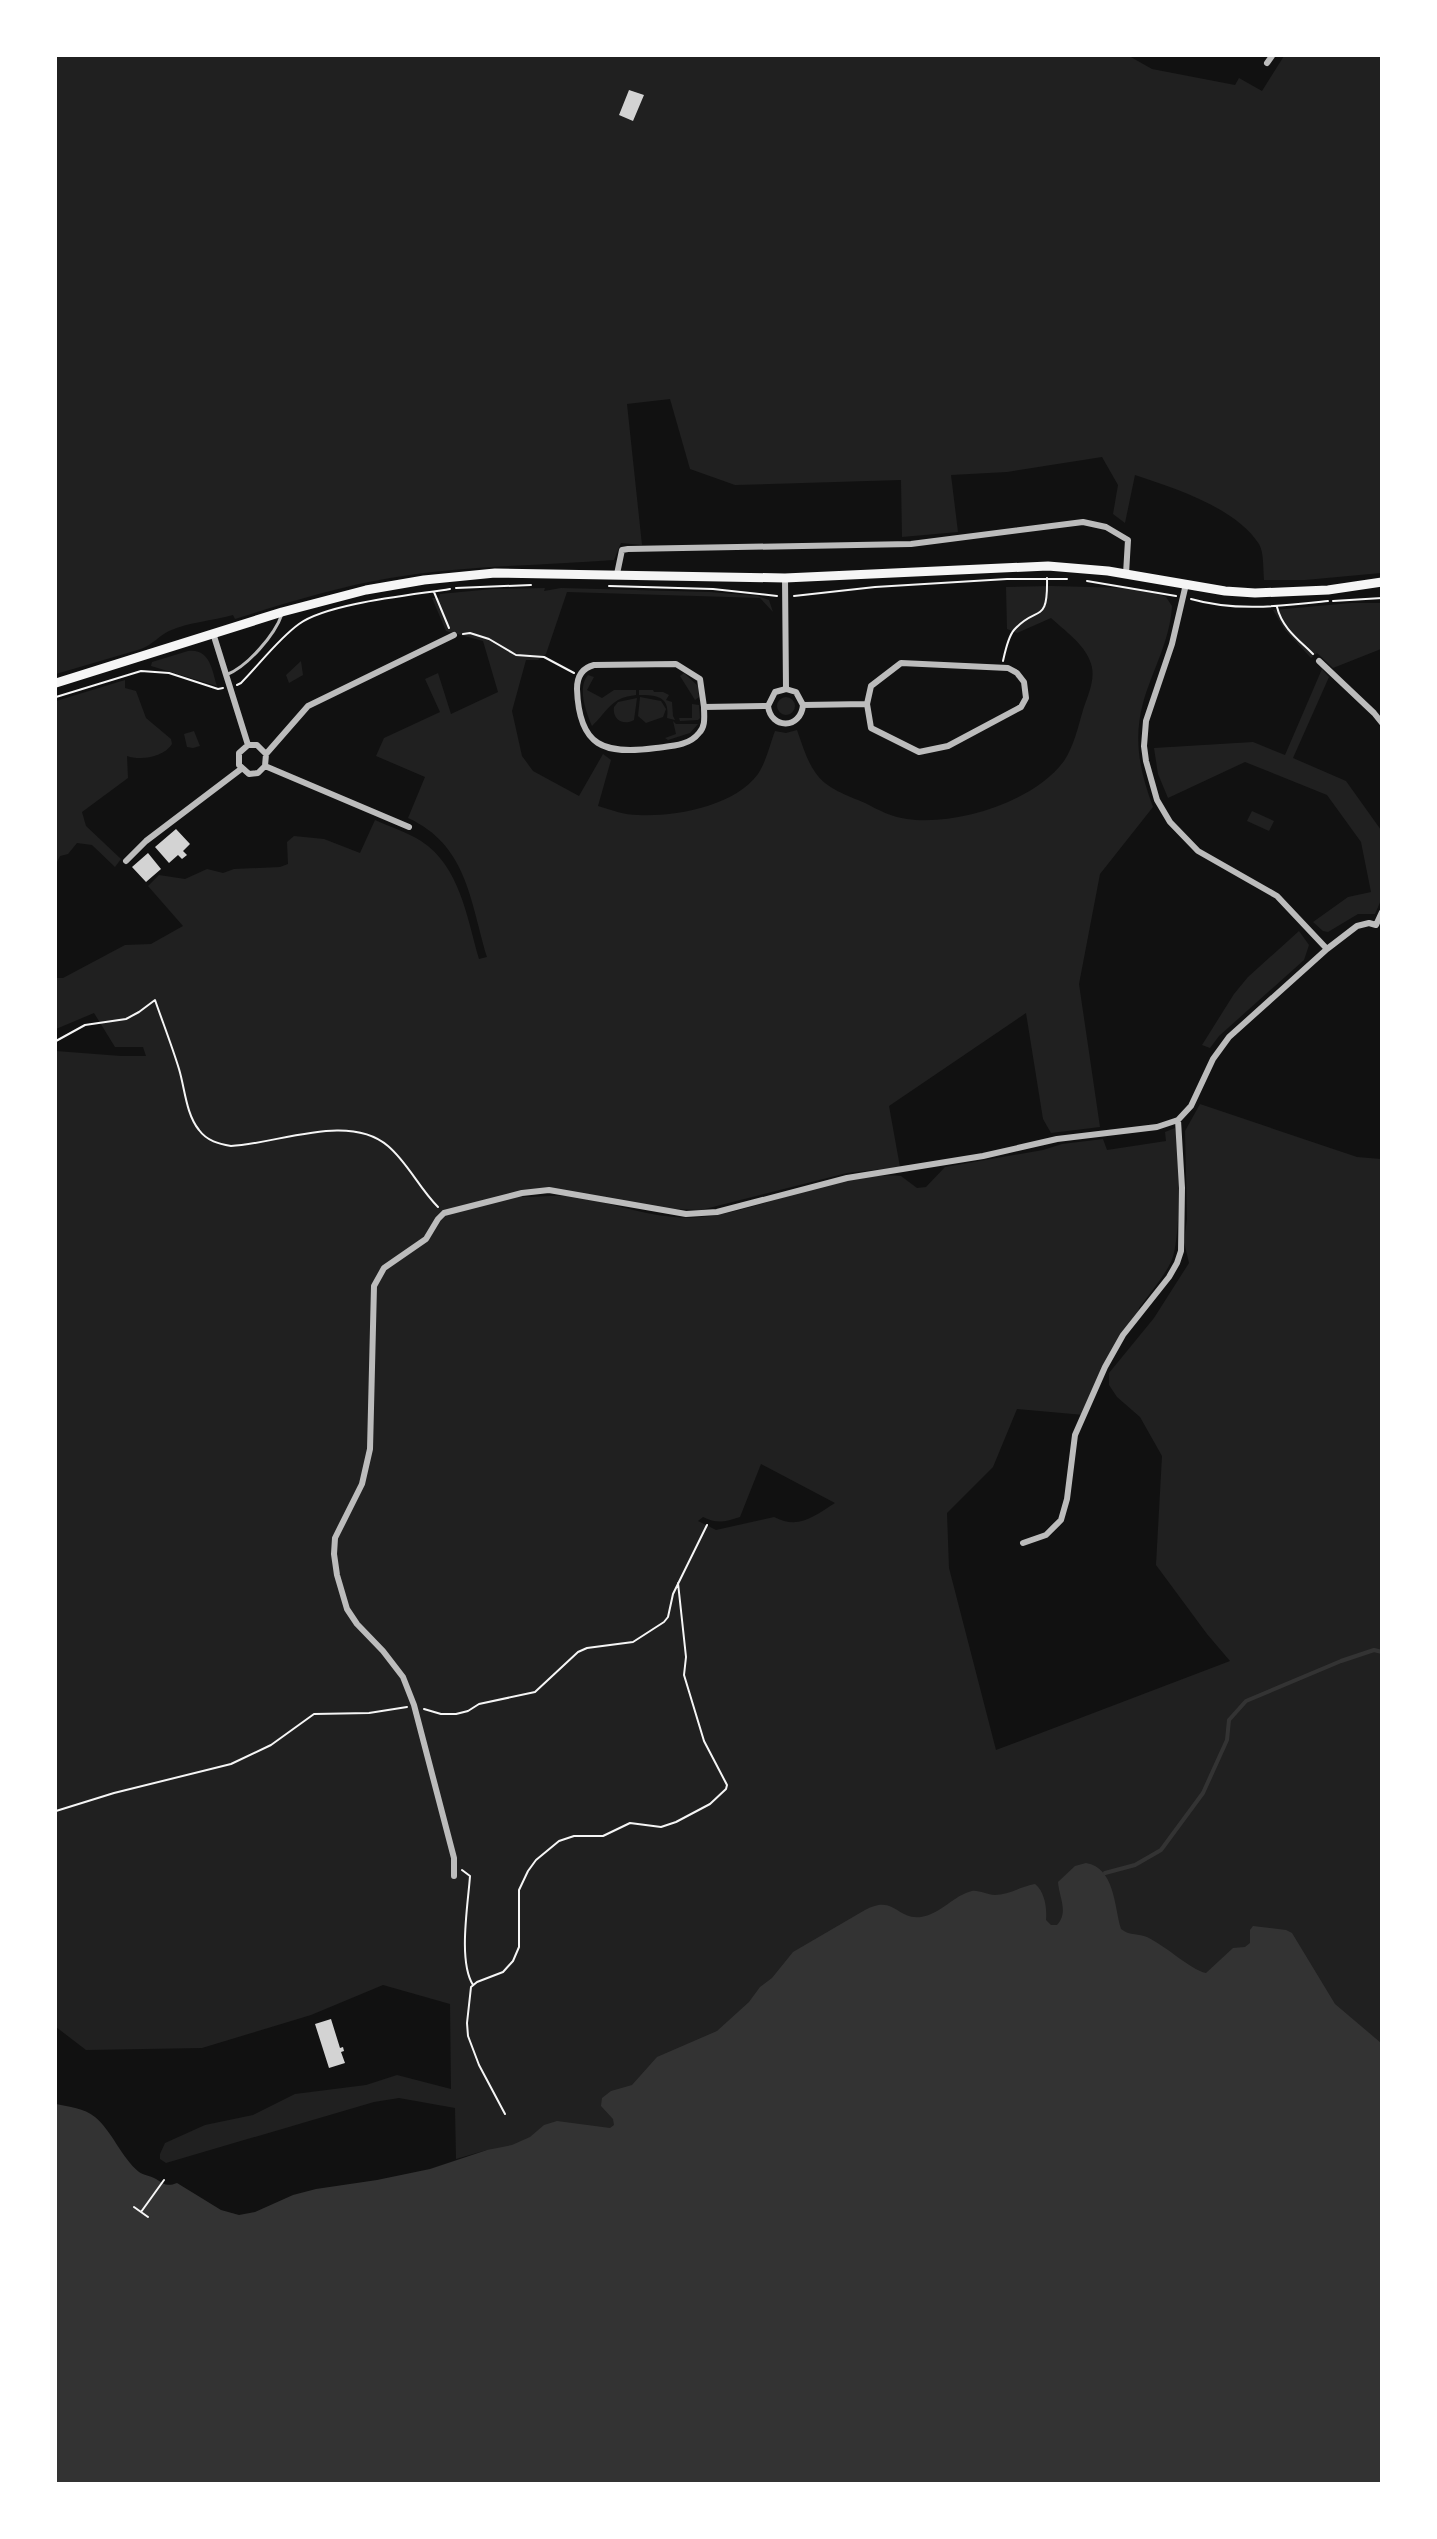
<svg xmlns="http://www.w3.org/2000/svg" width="1437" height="2539" font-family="Lato,sans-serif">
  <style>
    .green { fill: #202020; fill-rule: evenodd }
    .water { fill: #333 }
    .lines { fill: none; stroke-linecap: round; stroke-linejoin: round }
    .stream { stroke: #333; stroke-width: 4 }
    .building { fill: #d3d3d3 }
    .path { stroke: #f5f5f5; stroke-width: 2 }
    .service { stroke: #bcbcbc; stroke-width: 3 }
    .minor { stroke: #bcbcbc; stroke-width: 6 }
    .secondary { stroke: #f5f5f5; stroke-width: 9 }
  </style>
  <rect width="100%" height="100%" fill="#111"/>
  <path class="green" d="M56,56H1129L1152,69L1235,85L1239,78L1262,91L1284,56H1381L1382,516C1377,535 1384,554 1381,573L1305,580H1264C1263,570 1264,552 1259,544C1235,507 1174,488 1135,475L1125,523L1113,514L1118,485L1102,457L1007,472L951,475L958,532L902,537L901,480L735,485L690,469L670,399L627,404L642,545L621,543L614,560C539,566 464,565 390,578C337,587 286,603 235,619L233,615C212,621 189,622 169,631C159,636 152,645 141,649L56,674Z
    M1051,586L1129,588L1161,595L1166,597L1172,606C1170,641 1152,671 1143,703C1133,740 1140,772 1153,807L1100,874L1079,984L1100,1127L1051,1133L1043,1119L1026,1013L889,1106L900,1167L847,1173L701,1210L672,1209L549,1190L518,1191L520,1197C540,1197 560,1194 580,1197C619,1205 660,1221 701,1217C767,1210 834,1171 901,1176L917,1188L926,1187L945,1167L1043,1150L1062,1144L1103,1139L1107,1150L1166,1141L1165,1132L1175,1128C1181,1150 1181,1243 1171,1262C1163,1278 1150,1293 1139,1308L1138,1315L1123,1335L1084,1415L1017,1409L993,1467L947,1513L949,1568L996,1750L1230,1661L1207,1634L1156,1565L1162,1456L1140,1417L1117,1397L1109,1385V1373L1154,1318L1189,1263L1184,1242L1187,1219L1185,1131L1200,1104L1357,1157L1381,1159V2483L487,2150L456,2159L455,2108L399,2098L374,2102L166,2163L160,2159V2154L165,2143L205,2125L253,2115L295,2094L366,2085L397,2075L451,2089L450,2004L383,1985L311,2015L202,2048L86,2050L56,2027V1051L121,1056H146L143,1047H115L94,1013L56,1029V978H63L125,945L151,944L183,926L148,886L159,875L185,879L207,869L223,873L234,869L280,867L288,864L287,842L294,836L324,839L360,853L375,820C390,827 407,832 421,841C460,866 467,918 479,959L487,957C470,900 467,845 408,818L425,777L376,756L384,738L440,712L425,679L438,673L451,714L498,692L483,641L446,631L432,598H439L440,594L492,589L545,588L544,591L561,588L710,592L758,596L769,600L773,612L760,598L567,592L546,654L538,660H526L512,711L522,756L533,771L579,796L603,754L611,760L598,806C611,810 624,815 638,815C675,817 735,806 758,774C766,762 770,744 775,731L786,733L797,730C802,744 807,761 815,772C826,789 847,795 865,803C878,810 892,817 907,819C956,826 1034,802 1064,761C1074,746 1078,727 1083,710C1088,695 1097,677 1090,661C1084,644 1064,630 1051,618L1017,633L1007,629L1006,587ZM761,1464L835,1503C814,1516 799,1530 774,1517L716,1530L698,1521L703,1517C717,1524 725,1522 740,1517Z
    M1351,603H1381V649L1333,668L1317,653L1311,658L1285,630L1273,610Z
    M188,651C210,648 212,670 217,686L151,666L152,662Z
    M301,661L303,675L289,683L286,675Z
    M1322,669L1329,677L1293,758L1346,781L1381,830V900L1375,914H1358L1328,932L1323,931L1313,922L1348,897L1371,892L1361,842L1327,795L1245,762L1168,798L1158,774L1154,748L1253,742L1285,755Z
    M684,673L698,686L699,697L695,700L680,676Z
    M588,675L594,677L587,690L602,698L614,690H636V695C610,698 609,710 592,726C586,712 577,688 588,675Z
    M125,680V688L136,691L146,718L171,739L172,744C164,757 141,761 127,756L128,778L82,812L86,826L121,859L115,867L92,845L77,843L68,854L60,856L56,864V701Z
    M639,690H653L654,692H663L669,695L666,700L672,702L673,716L675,720L667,718C670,697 658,695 639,695Z
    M640,697L661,701L666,709L663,717L646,723L638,716Z
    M777 706a9 9 0 1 1 18 0a9 9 0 1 1-18 0Z
    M637,698L634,720C624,726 612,720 614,707L618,702Z
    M692,704L699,705L700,718L698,720L680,721L679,718H692Z
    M673,721L676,724H698L690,733L668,740L665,738L676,734Z
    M194,731L200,746L193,748L187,747L184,734Z
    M1252,811L1274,821L1269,831L1247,821Z
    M1299,931L1309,945L1304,960L1219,1036L1210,1048L1202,1045L1234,994L1248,977Z"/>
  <path class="water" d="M1086,1863C1115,1868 1114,1906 1121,1929C1131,1936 1134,1933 1144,1936C1162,1942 1190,1970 1206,1973L1233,1948L1245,1947L1250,1943V1930L1253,1926L1286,1930L1292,1933L1335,2004L1381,2043V2483L56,2484V2104C69,2107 84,2108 95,2117C112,2131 121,2157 139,2172C143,2175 151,2176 156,2179C164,2184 167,2187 177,2183L221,2210L239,2215L255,2212L293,2195L316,2189L377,2180L430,2169L487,2150L512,2145L530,2137L544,2125L557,2121L610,2128L614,2125L613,2119L601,2106L602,2098L611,2091L632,2085L657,2057L717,2031L749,2002L760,1987L772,1978L793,1952L865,1910C895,1894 896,1920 921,1917C941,1914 954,1895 972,1891C979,1890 987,1895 995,1895C1008,1895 1022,1886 1035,1884C1045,1892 1047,1908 1046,1920L1051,1925H1057C1069,1912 1059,1897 1058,1882L1075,1866Z"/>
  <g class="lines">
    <path class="stream" d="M1105,1873L1135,1865L1161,1850L1203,1793L1227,1740L1229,1720L1246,1701L1341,1661L1374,1650L1382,1652"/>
  </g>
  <path class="building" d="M629,90L644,95L633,121L619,115Z
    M176,829L190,844L183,851L187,855L182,859L178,855L169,863L155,847Z
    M148,853L161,869L146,882L132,867Z
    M331,2019L340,2048L343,2047L344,2051L341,2052L345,2063L329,2068L315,2024Z"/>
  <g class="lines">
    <path class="path" d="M1087,581L1176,596
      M609,586L713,589L777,596
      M456,588L531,585
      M434,592L449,628
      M794,596L875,587L1007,579H1067
      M1191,599C1236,612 1282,606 1328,601
      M1333,601L1382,598
      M1277,607C1282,628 1299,640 1313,654
      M463,634L470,633L489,639L516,655L544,657L574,673
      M1003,661C1005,652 1008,637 1014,630C1037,604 1048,626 1047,578
      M237,685L241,683C260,664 277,640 299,624C328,603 413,595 450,589
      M56,697L141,671L169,673L218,689L223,688
      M56,1041L85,1025L126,1019L139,1012L155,1000C163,1023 172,1046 179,1069C185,1089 186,1114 199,1130C207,1141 219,1144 231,1146C277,1144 349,1112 388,1146C408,1163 419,1188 438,1207
      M424,1709L441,1714H456L468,1711L479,1704L535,1692L578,1652L587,1648L633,1642L664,1622L668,1617L673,1594L707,1525
      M56,1811L114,1793L231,1764L271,1745L314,1714L369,1713L407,1707
      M462,1870L470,1876C468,1905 458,1961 473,1985
      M505,2114L479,2065L468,2036L467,2023L471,1987L477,1982L503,1972L513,1961L519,1947V1890L528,1871L536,1860L559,1841L574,1836H603L630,1823L661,1827L676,1822L710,1804L726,1789L727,1785L704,1741L684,1675L686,1657L678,1583
      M134,2207L148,2217
      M141,2212L164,2180"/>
    <path class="service" d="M226,675C247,667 275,635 282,614"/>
    <path class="minor" d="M1267,63L1272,56
      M617,574L622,550L628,549L911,544L1083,522L1106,527L1128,540L1126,574
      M785,578L786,689
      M1186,584L1172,644L1146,721L1144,746L1146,761L1157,800L1170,822L1198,851L1277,896L1327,949
      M213,633L248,745L239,753V765L249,774L258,773L265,766L266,754L257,745H248
      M1319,661L1374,713L1382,723
      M786,689L796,692L803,705L867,704L871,728L919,752L948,746L1021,707L1026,698L1024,682L1017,673L1008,668L901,663L871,686L867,704
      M768,706C771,730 801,729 803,705
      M704,707C704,716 706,726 699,733C689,746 671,746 656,748C604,755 579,747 577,689C577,677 582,668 594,665L676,664L700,679L704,707L768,706L775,692L786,689
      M266,754L308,706L454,635
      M265,766L409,827
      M126,861L146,841L241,769
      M1376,925L1382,912
      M1023,1543L1046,1535L1061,1520L1067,1499L1075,1435L1105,1367L1123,1335L1169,1277L1177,1263L1181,1251L1182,1188L1178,1120
      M454,1876V1858L414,1705L403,1677L383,1651L357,1624L347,1609L337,1575L334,1554L335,1538L362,1484L370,1449L374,1286L384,1268L426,1239L438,1219L444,1213L522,1193L549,1190L686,1214L717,1212L847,1178L983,1156L1057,1139L1157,1127L1178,1120L1191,1106L1213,1059L1229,1037L1327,949L1357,926L1369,923L1376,925"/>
    <path class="secondary" d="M56,683L282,612L366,590L424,580L495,573L785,578L1048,566L1108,571L1225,591L1255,593L1328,590L1382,582"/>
  </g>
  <rect width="1437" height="2539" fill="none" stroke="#ffffff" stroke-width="114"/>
</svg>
